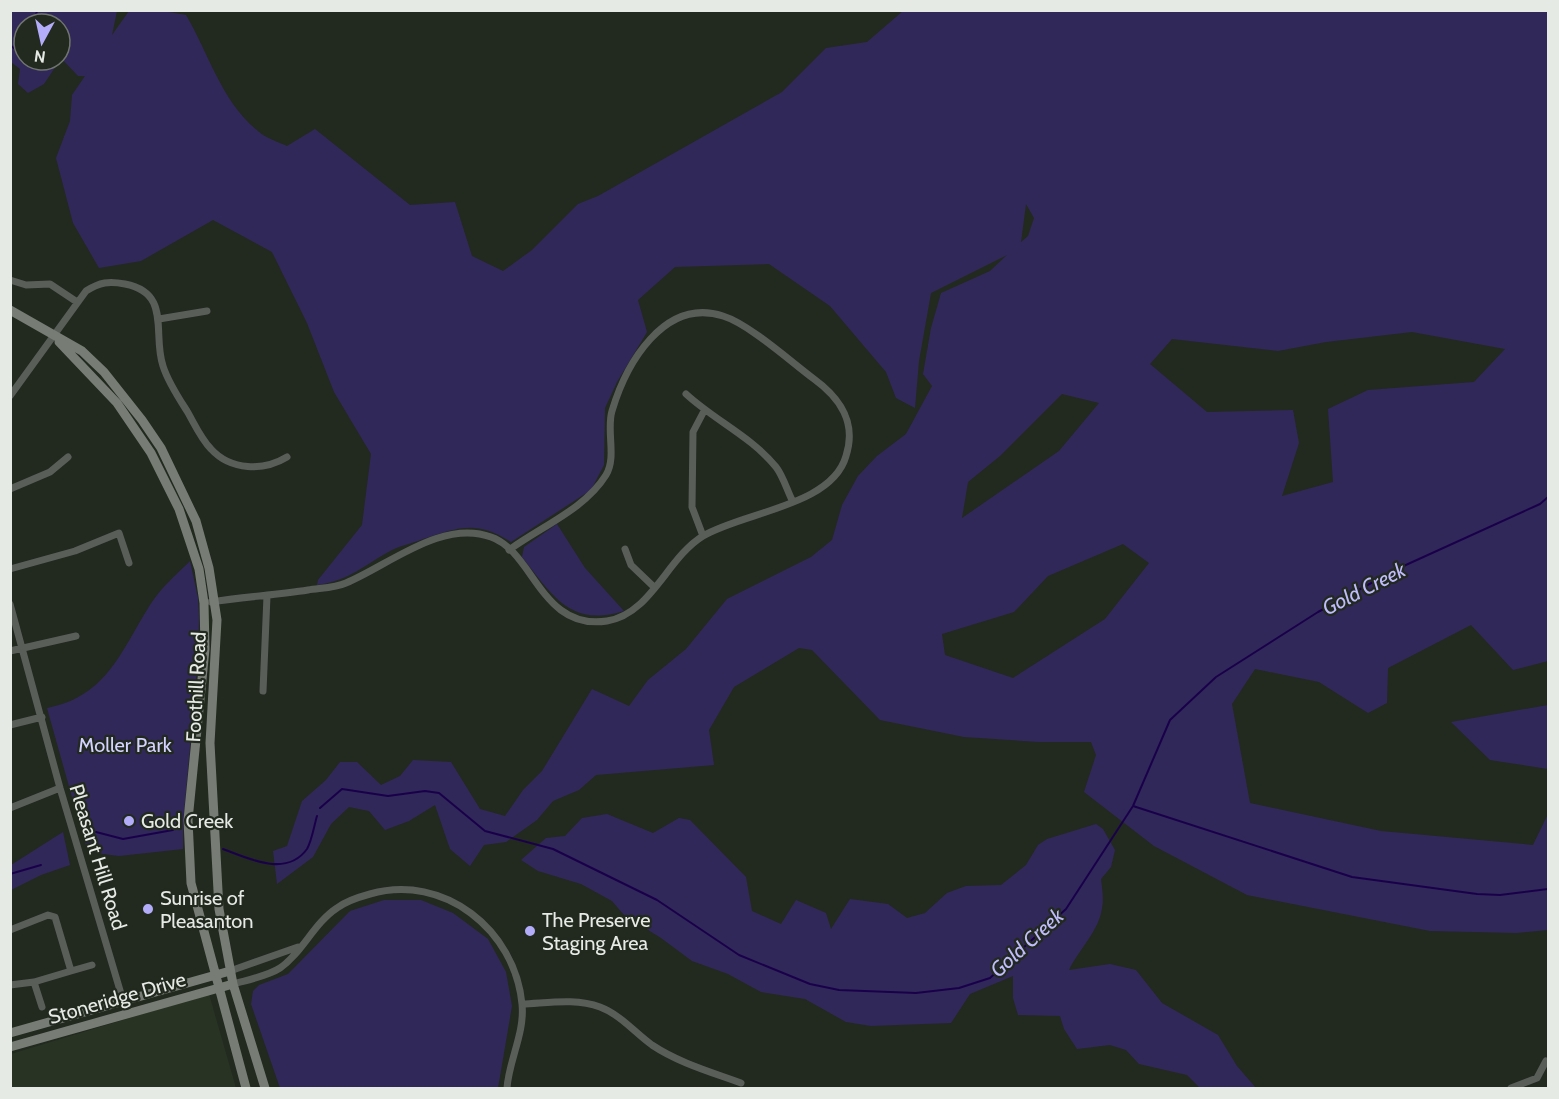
<svg xmlns="http://www.w3.org/2000/svg" width="1559" height="1099" font-family="Cabin,sans-serif">
  <style>
    .built { fill: #293324 }
    .green { fill: #302859; fill-rule: evenodd }
    .lines { fill: none; stroke-linecap: round; stroke-linejoin: round }
    .stream { stroke: #1a004b; stroke-width: 2 }
    .street { stroke: #5a5e59; stroke-width: 7 }
    .secondary { stroke: #777d75; stroke-width: 9 }
    .poi-dot { fill: #b3adf9; stroke: #22291f; stroke-width: 2 }
    .labels { text-anchor: middle; stroke-width: 4.5; stroke-linejoin: round; paint-order: stroke }
    .street-label { font-size: 20px; fill: #e6eae4; stroke: #22291f }
    .park-label { font-size: 20px; fill: #d4d2ff; stroke: #22291f }
    .poi-label { font-size: 20px; fill: #e6eae4; stroke: #22291f; text-anchor: start }
    .water-label { font-size: 21px; font-style: italic; fill: #c0bbfd; stroke: #22291f }
  </style>
  <rect width="100%" height="100%" fill="#22291f"/>
  <path class="built" d="M209,994L236,1088H11V1054Z"/>
  <path class="green" d="M10,11H117L112,35L129,11H163L186,15C209,54 222,103 259,132C266,138 278,142 287,146L315,129L410,205L455,202L472,256L503,271L532,250L578,204L598,196L782,92L826,48L867,42L903,11H1548V661L1513,670L1471,625L1388,668L1387,703L1368,713L1319,682L1255,669L1232,704L1250,803L1381,831L1533,845L1548,814V930L1516,933L1430,931L1247,895L1154,846L1084,792L1096,755L1091,742H1039L964,737L880,720L812,650L799,648L734,687L709,730L714,765L596,775L579,790L553,801L537,820L506,842L484,845L470,866L450,849L435,805L409,821L385,830L369,811L349,807L331,824L313,857L277,884L273,851L287,846L302,801L326,780L340,762H357L381,785L400,776L413,760L451,762L480,809L505,816L523,790L542,771L592,689L629,706L648,680L686,649L727,599L811,557L832,540L842,505L858,476L877,456L906,434L932,386L923,374L931,328L941,293L990,271L1007,255L931,293L919,361L915,408L896,398L886,372L830,306L769,264L675,267L638,300L647,332L617,382L605,408L604,465L591,490L511,542C477,520 459,527 423,539C413,543 402,545 392,550C364,565 351,580 317,585L318,580L362,525L371,454L334,392L307,323L272,252L213,220L141,261L99,268L73,223L56,158L70,121L72,95L85,76H78L60,57V24H24V60H57L58,63L44,84L28,93L18,84L20,69L11,62ZM1026,204L1034,218L1028,236L1021,242ZM1412,332L1505,349L1474,382L1368,390L1328,409L1333,482L1282,496L1299,443L1293,410L1207,412L1150,364L1172,339L1278,351L1326,342ZM1062,394L1099,403L1059,451L962,518L968,482L1000,456ZM1123,544L1149,563L1105,619L1013,678L945,655L942,634L1014,612L1048,576Z
    M557,524L585,568L624,611C569,628 552,594 522,557L524,547Z
    M190,561L198,598L199,618L198,660L183,823V849L119,856L95,853L93,848L86,847L47,708C109,696 122,648 152,602C162,587 177,574 190,561Z
    M1548,705V769L1490,760L1451,722Z
    M607,814L653,833L679,818L690,820L746,877L752,911L781,924L796,900L826,913L831,929L850,899L888,904L907,918L925,913L947,893L966,886L1001,885L1026,865L1038,845L1047,839L1096,824L1103,829L1115,850L1111,867L1101,879C1102,888 1104,899 1102,908C1099,931 1079,949 1069,970L1110,964L1136,970L1162,1003L1218,1035L1237,1066L1256,1088H1200L1187,1075L1139,1064L1126,1050L1110,1045L1077,1049L1064,1029L1060,1016L1018,1015L1013,998V976L970,994L951,1023L871,1026L846,1022L805,999L761,992L728,974L692,961L661,938L624,915L612,901L581,884L538,871L521,860L546,838L565,836L582,818Z
    M63,832L70,865L41,875L11,890V865Z
    M384,900H421L453,913L488,939L506,972L512,1006L498,1088H280L251,1004L253,991L259,985L288,974L350,911Z"/>
  <g class="lines">
    <path class="stream" d="M35,24L37,10
      M10,45L24,56
      M1133,806L1352,877L1477,894L1500,895L1548,889
      M320,808L342,789L388,796L425,791L439,793L485,831L553,849L657,900L739,955L810,984L839,990L916,993L959,988L990,978L1066,909L1133,806L1170,720L1216,677L1318,612L1397,569L1540,504L1548,497
      M96,832L123,839L173,830
      M223,849C248,858 286,878 307,849C312,840 314,826 317,816
      M10,874L41,865"/>
    <path class="street" d="M10,280L26,285L50,284L77,302
      M159,319L207,311
      M686,394C714,420 752,437 776,467C783,476 787,490 792,500
      M10,396L86,291C100,282 109,281 125,284C172,293 152,334 163,366C168,382 178,397 187,411C194,423 201,439 211,449C231,471 264,471 287,457
      M10,489L50,472L68,457
      M703,536L692,507L693,432L704,411
      M625,549L631,565L654,587
      M10,569L75,551L119,533L129,563
      M211,602C243,597 276,595 308,590C320,588 335,588 346,583C389,565 442,519 491,537C534,552 541,631 607,621C651,614 667,558 703,536C743,512 832,506 846,456C857,422 840,398 814,379C790,361 749,324 723,316C664,297 626,364 612,411C606,430 617,457 606,475C585,509 542,526 509,550
      M10,604L60,788L127,1014
      M10,651L76,636
      M263,691L267,596
      M10,725L42,717
      M10,808L60,788
      M10,930L48,915L55,917L71,971L34,982L10,985
      M71,971L92,965
      M230,971L298,947
      M34,982L42,1007
      M233,984C247,980 268,976 280,968C302,953 314,923 337,908C346,901 359,897 370,894C444,873 515,930 522,1004C525,1033 509,1060 507,1088
      M522,1004C548,1003 576,998 600,1007C621,1015 635,1033 652,1045C679,1063 711,1072 741,1083
      M1511,1088L1537,1078L1546,1061"/>
    <path class="secondary" d="M10,310L82,351L104,372L142,420L161,448L196,521L209,568L217,620L210,743L219,909L233,984L265,1088
      M59,342L117,403L151,453L179,509L199,569L204,603L205,649L188,820L191,883L246,1088
      M10,1033L230,971
      M10,1047L233,984"/>
  </g>
  <g class="poi-dot">
    <circle cx="129" cy="821" r="6"/>
    <circle cx="148" cy="909" r="6"/>
    <circle cx="530" cy="931" r="6"/>
  </g>
  <g class="labels">
    <g class="street-label">
      <text transform="translate(196 687) rotate(-87)" y="7">Foothill Road</text>
      <text transform="translate(98 857) rotate(73)" y="7">Pleasant Hill Road</text>
      <text transform="translate(117 998) rotate(-16)" y="7">Stoneridge Drive</text>
    </g>
    <g class="park-label">
      <text x="125" y="752">Moller Park</text>
    </g>
    <g class="poi-label">
      <text x="141" y="828">Gold Creek</text>
      <text x="160" y="905">Sunrise of<tspan x="160" dy="23">Pleasanton</tspan></text>
      <text x="542" y="927">The Preserve<tspan x="542" dy="23">Staging Area</tspan></text>
    </g>
    <g class="water-label">
      <text transform="translate(1364 589) rotate(-27)" y="7">Gold Creek</text>
      <text transform="translate(1027 943) rotate(-42)" y="7">Gold Creek</text>
    </g>
  </g>
  <rect width="1559" height="1099" fill="none" stroke="#e6eae4" stroke-width="24"/>
  <g transform="translate(42 42) rotate(188)"><circle r="28" fill="#22291f" stroke="#70766e" stroke-width="1.5"/>
  <path d="M0-4.5L10 22L0 15L-10 22Z" fill="#b3adf9"/>
  <text y="-9" font-size="16" font-weight="bold" text-anchor="middle" fill="#e6eae4">N</text>
  </g>
</svg>
